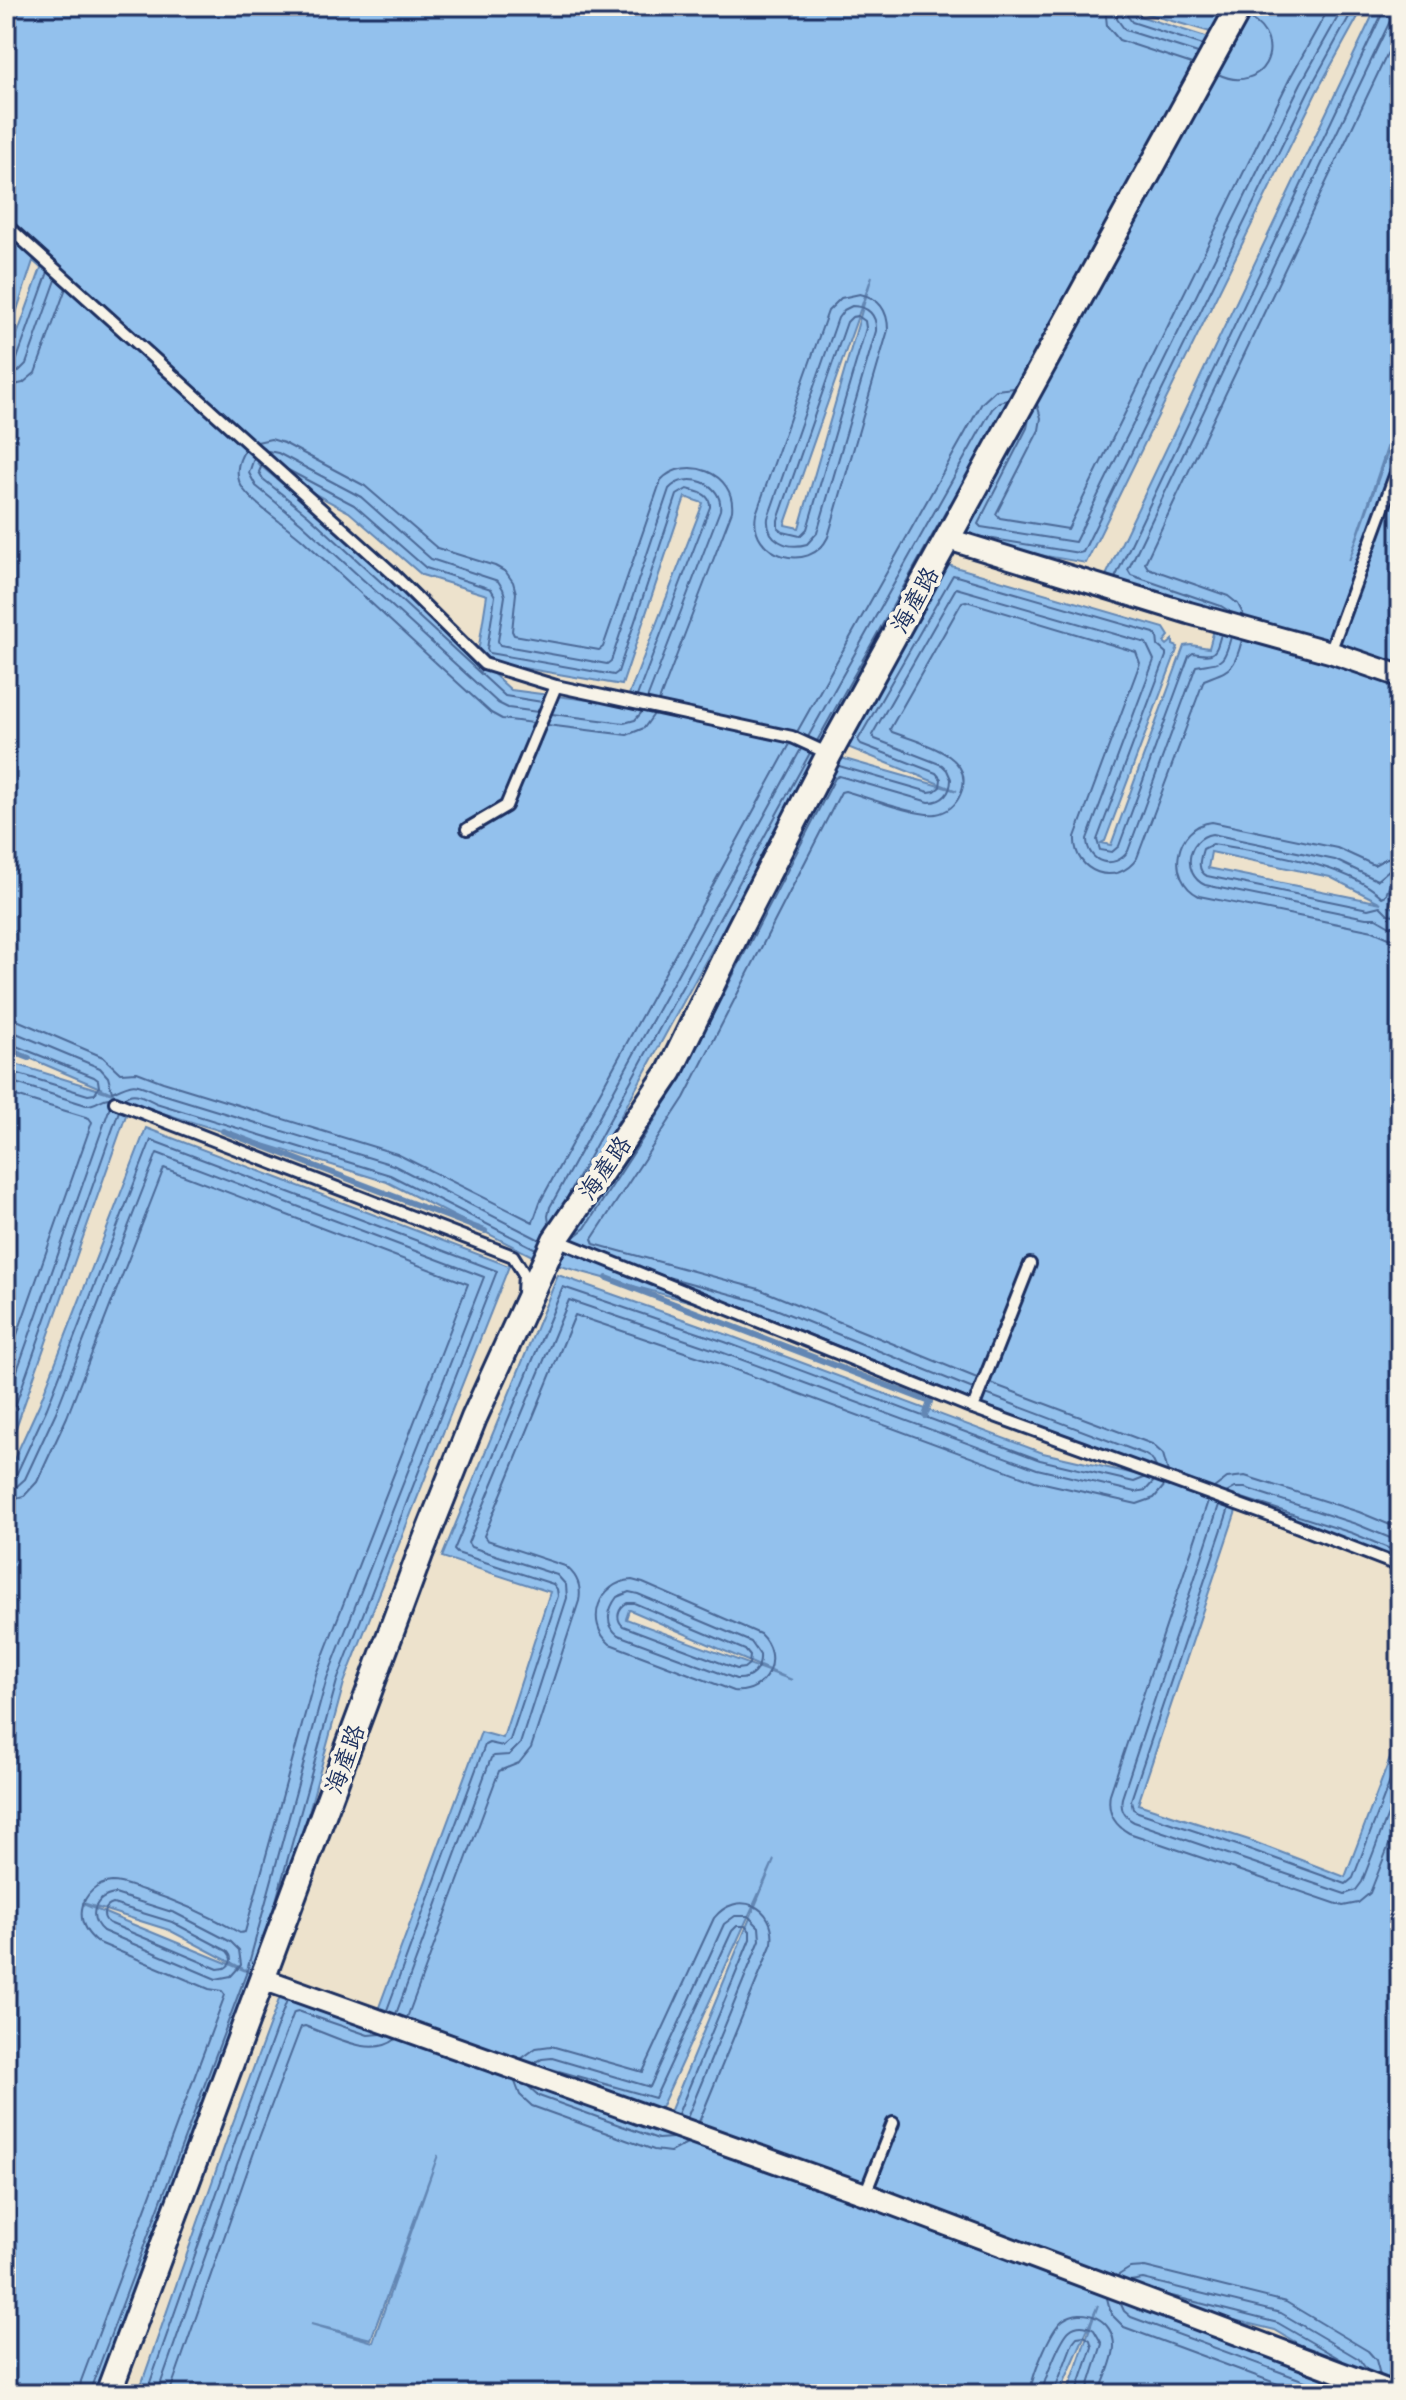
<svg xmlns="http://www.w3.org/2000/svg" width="1406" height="2400" font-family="'Playpen Sans','LXGW WenKai TC',sans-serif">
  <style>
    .water { fill: #93c1ed; stroke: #6387b4; stroke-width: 2; fill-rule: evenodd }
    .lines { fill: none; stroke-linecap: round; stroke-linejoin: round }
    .shore { stroke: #4b6997; stroke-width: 2 }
    .stream { stroke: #6387b4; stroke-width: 6 }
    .service-casing { stroke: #1b2f5e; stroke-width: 16 }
    .minor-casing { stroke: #1b2f5e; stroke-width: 26 }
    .tertiary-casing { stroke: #1b2f5e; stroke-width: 30 }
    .service { stroke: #f7f3e8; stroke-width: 10 }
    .minor { stroke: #f7f3e8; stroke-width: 20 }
    .tertiary { stroke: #f7f3e8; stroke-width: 24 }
    .labels { text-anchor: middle; stroke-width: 8; stroke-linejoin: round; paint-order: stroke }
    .street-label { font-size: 24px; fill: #1b2f5e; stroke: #f7f3e8 }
  </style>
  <rect width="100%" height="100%" fill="#ede2cc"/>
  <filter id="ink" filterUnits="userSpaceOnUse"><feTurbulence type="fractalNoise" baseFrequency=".0125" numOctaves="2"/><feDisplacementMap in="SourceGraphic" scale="16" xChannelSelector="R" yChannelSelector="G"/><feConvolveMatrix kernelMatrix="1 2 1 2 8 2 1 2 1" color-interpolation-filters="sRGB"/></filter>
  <g filter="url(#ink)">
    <path class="water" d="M6,6H1108L1212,39L1214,33L1119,6H1226L1220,22L1229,6H1364L1317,91L1086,563L948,539L830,734L549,1247L658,1083L827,754L957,791L845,746L948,565L1164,628L1169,636L1164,642L1167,645L1173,640V645L1178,647L1105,841L1101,843L1111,845L1184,646L1191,645L1209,648L1215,626L1317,659L1102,584L1377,6H1400V409L1349,561L1400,418V874L1389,906L1398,909L1400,901V1561L1350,1541L1238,1505L1138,1804L1249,1840L1345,1877L1400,1732V2295L1392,2319L1400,2300V2394H1067L1098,2305L1059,2394H138L231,2128L284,1986L375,2018L481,1732L503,1738L550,1592L442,1557L558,1275L728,1335L1043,1453L1156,1479L750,1318L542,1261L387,1182L153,1110L131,1101L6,1456V1061L119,1096L6,1048V366L41,268L33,261L6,344ZM872,276L799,528L785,525V524ZM257,463L349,512L422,575L487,595L477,659L313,509ZM685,497L703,503L625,705L511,690L478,660L622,685ZM1211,852L1330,877L1381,903L1208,868ZM629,1610H630L792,1680L626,1619ZM774,1860L666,2122L496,2060L660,2110ZM438,2155L373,2342L311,2324L371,2339ZM1115,2291L1275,2330L1362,2382Z
      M146,1128L509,1266L344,1683L263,1979L108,2394H35L6,2384V1477L39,1405ZM83,1903L169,1930L251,1973L83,1904Z"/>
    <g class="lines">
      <path class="shore" d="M1105,6L1107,26L1119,40L1192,64
        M1117,6V19L1125,30L1198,53
        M1129,6L1126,14L1132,22L1203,45
        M1218,74C1262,96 1291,42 1249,18
        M860,294C879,298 888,311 888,330L828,537C810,575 748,556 756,514L828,311L841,298Z
        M852,306C868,306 877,315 876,331L817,533L807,544C787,550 766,540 768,518L838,318L844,310Z
        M858,316L865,321L866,328L807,529L800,536L783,532L778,528V520L847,322L852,317Z
        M6,365L13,364L17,359L48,272
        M6,375L18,372L26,364L56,280
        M6,387L23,383L35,373L66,288
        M1037,404L1041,418L1039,430L996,514L1000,518L1068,529L1290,78L1330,6
        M1029,419L1027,428L978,524L981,527L1075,542L1301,83L1344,6
        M257,442L271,439L284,443L365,486L437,548L495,566L506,572L513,582L516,593L512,631L514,635L599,650L603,647L661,480C686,454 736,473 732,511L659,701
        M245,450C237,462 234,477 244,490C256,507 288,526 305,542C367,599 428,656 491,713L502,719L533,723
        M268,451L278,453L361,497L431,559L498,581L503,589L505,596L498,641L500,645L607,664L611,661L669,489C686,470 724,483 720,510L647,699
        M254,458L249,473L256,486L301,523L498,703L508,708L538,712
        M262,465L259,472L263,479L308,515L505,696L542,702
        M288,470L354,505L426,568L491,589L495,596L487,649L489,653L614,675L618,672L677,495L687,489C697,492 711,493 710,507L637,696
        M981,537L1079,553L1083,552L1310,88L1355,6
        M1115,578L1383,12V6
        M1229,611L1221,606L1131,575L1128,570L1392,17L1393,6
        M1244,616L1238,604L1228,596L1148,568L1145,563L1400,27
        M552,714L624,723L635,720L642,712
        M547,725L627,735L644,728L654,714
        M797,732L982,403L996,390L1014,388
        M808,737L992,409L999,402L1008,400
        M817,741L950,504
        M839,766L929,792L935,791L940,787L941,779L936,773L861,744L858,740L953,575L1154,633L1157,636L1158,646L1166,653V656L1097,840L1100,850L1112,852L1119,846L1189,656L1193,653C1215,657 1215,655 1221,634
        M1400,856L1387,858L1374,865L1337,848L1212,822C1175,826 1165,879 1199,896L1373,931L1389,938L1400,939
        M1400,868L1389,870L1377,880L1335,860L1212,834C1187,838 1181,874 1205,885L1366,918H1376L1390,926H1400
        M1400,878L1391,881L1386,895L1382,897C1348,864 1259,851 1213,844L1203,849C1200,859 1196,870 1207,876L1368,909L1380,906L1388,914L1400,916
        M6,1019L19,1021L103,1057L120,1073L137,1072L163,1082L397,1154L533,1222L540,1202L790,744
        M707,1026L835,778L839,776L929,802C943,802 951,793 951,779L947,770L942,765L875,739L872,735L956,588L1146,643L1154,660L1087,839C1087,863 1115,871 1128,851L1196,666C1222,661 1223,666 1231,637
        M6,1032L16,1033L100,1068L108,1077L112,1092C136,1081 133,1082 159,1093L393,1165L540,1240
        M6,1042L94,1077L98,1080L99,1087L95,1094L88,1095L6,1070
        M6,1080L86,1105C96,1106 102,1097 110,1098
        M6,1093L89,1118L92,1122L6,1366
        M124,1098C134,1089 145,1098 156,1103L390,1175L536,1249
        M568,1196L810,753
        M549,1224L548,1216L550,1207L801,749
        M575,1236L585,1228L676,1087
        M664,1276L756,1301L973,1389
        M744,1308L969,1399
        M977,1378L759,1289L594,1244L592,1239L684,1098L841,792L845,791C866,797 918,817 936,814C947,812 956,805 960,795C979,755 918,742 892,732L890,729L962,602L966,601L1136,652L1140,663L1075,837C1073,873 1117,888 1137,858L1204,680C1231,669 1234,671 1242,640
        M990,1383L1152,1444L1163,1454L1168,1472
        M986,1394L1144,1454L1152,1459L1156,1467
        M6,1402L110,1107
        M6,1432L119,1111
        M6,1478L12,1477L17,1473L47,1408L151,1140L497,1271L337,1681L276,1901
        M6,1488L16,1487L25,1479L56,1412L157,1153L484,1277L327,1678L246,1974L92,2385L91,2394
        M1214,1488L1227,1478L1245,1476L1359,1512L1400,1529
        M1226,1493L1235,1488H1245L1356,1524L1400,1542
        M1239,1497L1352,1533L1400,1553
        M6,1500L24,1496L37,1482L67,1417L164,1168L468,1284L316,1674L245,1932L240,1933C209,1915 177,1901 143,1890C133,1887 122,1882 112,1882C97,1883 84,1895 82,1909C80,1923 87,1934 97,1942L209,1989L222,1991L225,1995L81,2381L79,2394
        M1208,1501L1110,1794C1107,1812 1114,1825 1129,1833L1343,1906L1358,1903L1370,1893L1400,1817
        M1219,1505L1122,1798C1120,1808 1124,1817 1134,1822L1345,1894L1356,1890L1362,1882L1400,1783
        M1229,1508L1131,1800L1133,1809L1138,1812L1246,1848L1346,1884L1353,1878L1400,1755
        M632,1580L643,1583L760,1634C784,1657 767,1694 734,1691L610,1644C584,1622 599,1582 632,1580Z
        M629,1592L638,1594L751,1642L760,1655C761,1670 751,1680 736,1679L618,1635C605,1625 607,1610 617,1597Z
        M627,1603H634L745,1650L750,1656L749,1664L744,1668L737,1669L623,1626C615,1619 618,1608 627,1603Z
        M115,1894L175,1913L231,1942L239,1950L241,1965L231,1976L216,1979L103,1931C87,1917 94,1897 115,1894Z
        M113,1904L172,1922L227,1951C233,1957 232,1964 225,1968L218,1969L109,1923C101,1917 103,1907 113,1904Z
        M387,2010L485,1745L489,1743L503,1746L510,1740L558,1596L557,1589L553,1584L457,1553L454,1550L563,1287L725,1342L1040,1460L1134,1482L1144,1478
        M396,2014L491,1758L494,1756L509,1755L520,1744L567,1598L566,1585L557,1575L471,1547L468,1543L569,1300L721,1352L1037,1469L1135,1492L1146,1490L1154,1481
        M407,2018L499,1771L519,1763L531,1748L579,1601C582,1586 577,1575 565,1566L487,1540L484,1536L575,1315L717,1363L1035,1481L1137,1504L1154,1498L1165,1485
        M521,2059L536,2048L551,2046L643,2072L714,1918C737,1889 777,1906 772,1943L699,2122
        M534,2063L542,2059L552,2058L650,2087L724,1924L735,1916H748L759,1927L760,1940L687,2118
        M548,2068L655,2098L732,1931L737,1926H745L750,1931V1939L678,2114
        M515,2082L520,2095L532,2106L654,2150L670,2152L687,2143
        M529,2087L539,2096L658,2139L673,2138
        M1117,2276L1130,2268L1145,2267L1286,2302L1368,2351L1376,2360L1380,2375
        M1130,2281L1143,2279L1281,2313L1359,2359L1367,2370
        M1172,2296L1278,2323L1342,2360
        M1107,2298L1111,2314L1124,2327L1305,2394
        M1120,2302L1124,2311L1131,2317L1340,2394
        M146,2394L239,2130L287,2000
        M157,2394L248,2134L294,2012L298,2011L368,2035L382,2034
        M169,2394L259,2138L301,2027L305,2026C332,2035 371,2059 396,2039
        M1030,2394C1031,2378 1050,2330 1063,2320C1084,2305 1114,2320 1114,2346C1114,2361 1104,2379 1099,2394
        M1042,2394C1043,2382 1061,2337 1070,2330C1078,2324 1087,2326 1094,2330L1102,2344L1086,2394
        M1053,2394L1073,2342L1077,2337L1084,2336L1090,2340L1092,2347L1076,2394"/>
      <path class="stream" d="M6,1049L29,1058
        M223,1131L485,1231
        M607,1278L930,1402L925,1416"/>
      <defs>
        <path id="service" d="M6,225L391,572L484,664L556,686L792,737L829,754
          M1330,652L1400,462
          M467,829L506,806L556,686
          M115,1102L513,1256L524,1274L523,1292
          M557,1240L973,1408L1270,1516L1400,1566
          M973,1408L1030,1264
          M865,2194L893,2123"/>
        <path id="minor" d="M948,539L1189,613L1330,652L1400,676
          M263,1979L865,2194L1397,2394"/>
        <path id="tertiary" d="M108,2394L420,1554L474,1418L555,1240L670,1071L738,931L829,754L1240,6"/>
      </defs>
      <use href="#service" class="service-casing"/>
      <use href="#minor" class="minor-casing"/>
      <use href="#tertiary" class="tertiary-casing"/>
      <use href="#service" class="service"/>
      <use href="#minor" class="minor"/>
      <use href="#tertiary" class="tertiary"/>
    </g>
  </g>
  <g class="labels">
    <g class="street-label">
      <text transform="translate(915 600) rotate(-61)" y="8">海產路</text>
      <text transform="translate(605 1168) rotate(-55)" y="8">海產路</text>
      <text transform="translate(345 1759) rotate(-70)" y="8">海產路</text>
    </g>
  </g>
  <rect width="1406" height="2400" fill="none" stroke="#f7f3e8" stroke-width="32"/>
  <rect x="16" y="16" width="1374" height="2368" fill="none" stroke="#1b2f5e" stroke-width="3" filter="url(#ink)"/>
</svg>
